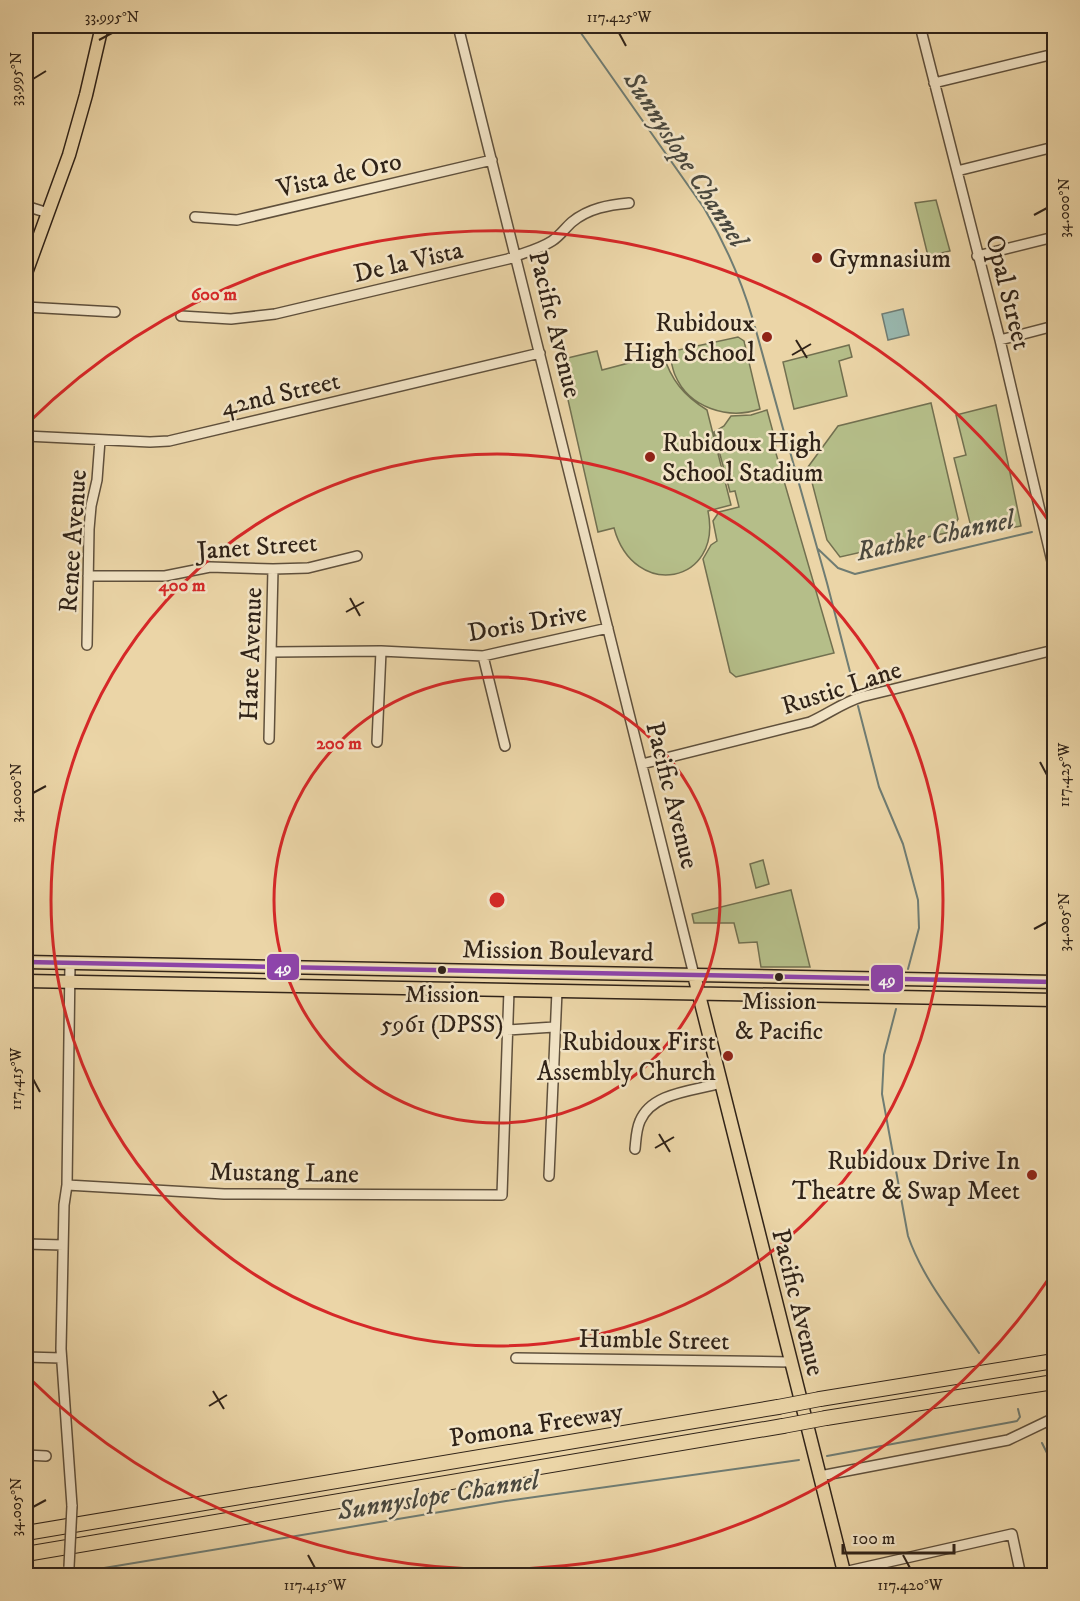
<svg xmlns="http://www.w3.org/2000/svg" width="1080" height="1601" font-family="'IM FELL DW Pica',serif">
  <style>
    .green { fill: #b5be89; stroke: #727050; stroke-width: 1.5 }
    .water { fill: #99b8af; stroke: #6f7c73; stroke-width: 1.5 }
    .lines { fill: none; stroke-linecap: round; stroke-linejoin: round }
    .stream { stroke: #6f7c73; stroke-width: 2 }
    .minor-casing { stroke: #5f503c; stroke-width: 12 }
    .major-casing { stroke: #302318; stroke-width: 15 }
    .highway-casing { stroke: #302318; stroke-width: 16 }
    .minor { stroke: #f2e4c6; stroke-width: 9 }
    .major { stroke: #ebd5a7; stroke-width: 12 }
    .highway { stroke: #ebd5a7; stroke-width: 14 }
    .minor-bridge-casing { stroke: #5f503c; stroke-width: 12; stroke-linecap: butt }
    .highway-bridge-casing { stroke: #302318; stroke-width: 16; stroke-linecap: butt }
    .minor-bridge { stroke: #f2e4c6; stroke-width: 9 }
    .highway-bridge { stroke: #ebd5a7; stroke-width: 14 }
    .bus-1-casing { stroke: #f2e4c6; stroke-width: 9 }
    .bus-1 { stroke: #8e44ad; stroke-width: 4.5 }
    .ticks { fill: none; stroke: #302318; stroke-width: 2 }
    .ring { fill: none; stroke: #d62828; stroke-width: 3 }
    .poi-dot { fill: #8f2418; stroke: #f2e4c6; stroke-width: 2 }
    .bus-dot { fill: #302318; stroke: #f2e4c6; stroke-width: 2 }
    .labels { text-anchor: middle; stroke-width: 5; stroke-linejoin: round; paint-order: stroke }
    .bus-label { font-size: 24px; fill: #302318; stroke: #f2e4c6 }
    .street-label { font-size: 26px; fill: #302318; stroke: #f2e4c6 }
    .poi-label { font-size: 26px; fill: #302318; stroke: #f2e4c6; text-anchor: end }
    .water-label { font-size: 27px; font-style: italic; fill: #4a483e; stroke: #f2e4c6 }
    .centre { fill: #d62828; stroke: #f2e4c6; stroke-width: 3 }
    .ring-label { font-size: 18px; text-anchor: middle; font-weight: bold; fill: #d62828; stroke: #f2e4c6; stroke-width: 5; stroke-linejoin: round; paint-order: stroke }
    .line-badge { stroke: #f2e4c6; stroke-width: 2 }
    .badge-label { font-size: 16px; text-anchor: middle; font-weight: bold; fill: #fff }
    .neatline { fill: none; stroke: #302318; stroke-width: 2 }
    .ticks-label { font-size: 15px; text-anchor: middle; fill: #302318 }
  </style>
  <rect width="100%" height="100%" fill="#ebd5a7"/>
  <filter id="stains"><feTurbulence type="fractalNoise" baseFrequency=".00333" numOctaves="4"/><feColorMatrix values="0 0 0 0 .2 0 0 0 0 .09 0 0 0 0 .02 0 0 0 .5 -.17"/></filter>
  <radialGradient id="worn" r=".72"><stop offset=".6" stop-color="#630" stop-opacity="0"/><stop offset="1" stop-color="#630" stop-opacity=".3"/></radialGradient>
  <path class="green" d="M936,200L950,251L928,256L915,203Z
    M738,337L744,341L760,409C728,420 689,408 675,375C672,368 671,359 669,352Z
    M849,345L852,357L839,361L847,396L794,409L783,362Z
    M597,351L602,370L663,354C671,380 684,396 707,410L731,505L708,511C723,584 634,601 614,528L598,532L559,360Z
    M931,403L958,519L950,532L840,557L827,540L808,467L838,426Z
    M996,405L1021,526L973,535L954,458L966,455L956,415Z
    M767,410L776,443L775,450L834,653L736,677L730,672L703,559L711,545L717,541L713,521L719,512L739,507L735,491L730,492L714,432L724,426L731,416L751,415Z
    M763,860L769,884L756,888L750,864Z
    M791,890L810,967H761L757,942L739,943L734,923H694L692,914Z"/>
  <path class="water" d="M903,309L909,335L888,340L882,314Z"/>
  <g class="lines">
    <path class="stream" d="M576,26L704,208C726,245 741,279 753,320
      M755,327L787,443
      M789,448L827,583L855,691
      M818,549L838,568L855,574L1032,532
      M858,706L879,787L903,844L918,900L919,928L908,969
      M896,1009L884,1055L882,1094L908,1236C923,1279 953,1315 979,1353
      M1042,1443L1054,1467
      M827,1456L1012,1422L1017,1421L1020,1417L1018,1409
      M86,1576L92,1570L506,1501L799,1460"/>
    <defs>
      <path id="minor" d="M458,26L694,975
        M920,26L1000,340L1054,570
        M934,83L1054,54
        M957,171L1054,147
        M26,206L48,213
        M195,217L237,220L492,160
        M977,256L1054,237
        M26,307L115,312
        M181,316L231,319L275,314L508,259C522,253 538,250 552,241C560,236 565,228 572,222C589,208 609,205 629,203
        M1000,340L1054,326
        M26,436L150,442L169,441L540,353
        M88,576H165L210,567L273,569L308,568L357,556
        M87,645L89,529L91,506L97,480L100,440
        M272,652L381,651L483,656L608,628
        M483,656L505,746
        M269,739L273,569
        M377,742L381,651
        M642,764L810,722C828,714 842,703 861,697L1054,650
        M70,964L67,1185L64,1205L61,1349L72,1506
        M507,1030L554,1027
        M635,1149C636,1140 636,1130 640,1121C652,1092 694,1091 721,1083
        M549,1176L557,991
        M67,1185L224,1194L502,1195L509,990
        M26,1244L63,1245
        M26,1357L61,1358
        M516,1358L791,1362
        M26,1455L46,1456
        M820,1476L1008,1440L1054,1418
        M844,1572L1012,1534L1021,1576
        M382,1576L420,1573L443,1576"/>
      <path id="major" d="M26,273L69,155L86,95L102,26
        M26,962L1054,982
        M694,975L845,1576
        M26,981L1054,1000"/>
      <path id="highway" d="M820,1399L1054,1361
        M826,1418L1054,1382
        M26,1533L778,1407
        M26,1554L783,1426"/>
    </defs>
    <use href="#minor" class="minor-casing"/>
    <use href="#major" class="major-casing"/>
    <use href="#highway" class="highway-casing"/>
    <use href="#minor" class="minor"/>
    <use href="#major" class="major"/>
    <use href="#highway" class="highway"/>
    <defs>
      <path id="minor-bridge" d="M69,1567L72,1506"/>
      <path id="highway-bridge" d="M778,1407L820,1399
        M783,1426L826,1418"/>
    </defs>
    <use href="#minor-bridge" class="minor-bridge-casing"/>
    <use href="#highway-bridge" class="highway-bridge-casing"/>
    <use href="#minor-bridge" class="minor-bridge"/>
    <use href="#highway-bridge" class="highway-bridge"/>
    <defs>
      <path id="bus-1" d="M26,962L1054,982"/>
    </defs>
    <use href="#bus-1" class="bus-1-casing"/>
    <use href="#bus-1" class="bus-1"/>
  </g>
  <path class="ticks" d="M619,33L626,46M99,40L112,33M33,79L46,71M1034,215L1047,208M796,340L807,358M792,355L811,344M350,598L360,616M346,612L364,602M1040,762L1047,775M33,793L46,786M1034,929L1047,922M33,1079L40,1092M659,1134L670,1152M655,1148L674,1137M213,1391L224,1409M209,1406L227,1395M33,1507L46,1500M308,1555L315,1568M903,1555L910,1568"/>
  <g class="ring">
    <circle cx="497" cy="900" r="223"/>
    <circle cx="497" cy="900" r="446"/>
    <path d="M1052 1274A669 669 0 0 1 28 1377M28 423A669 669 0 0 1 1052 526"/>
  </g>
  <g class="poi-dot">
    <circle cx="817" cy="258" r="6"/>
    <circle cx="767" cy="337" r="6"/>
    <circle cx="650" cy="457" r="6"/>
    <circle cx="728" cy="1056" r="6"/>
    <circle cx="1032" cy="1175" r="6"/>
  </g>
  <g class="bus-dot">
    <circle cx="442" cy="970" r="5"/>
    <circle cx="779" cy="977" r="5"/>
  </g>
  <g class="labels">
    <g class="bus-label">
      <text x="442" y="1002">Mission<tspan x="442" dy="30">5961 (DPSS)</tspan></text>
      <text x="779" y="1009">Mission<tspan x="779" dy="30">&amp; Pacific</tspan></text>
    </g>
    <g class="street-label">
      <text transform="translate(339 174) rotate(-13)" y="9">Vista de Oro</text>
      <text transform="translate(408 261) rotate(-13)" y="9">De la Vista</text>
      <text transform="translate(1009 292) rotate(76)" y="9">Opal Street</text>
      <text transform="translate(556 324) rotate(76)" y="9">Pacific Avenue</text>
      <text transform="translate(280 393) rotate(-13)" y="9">42nd Street</text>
      <text transform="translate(72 541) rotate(-86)" y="9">Renee Avenue</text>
      <text transform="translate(257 546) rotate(-4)" y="9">Janet Street</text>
      <text transform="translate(527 622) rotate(-10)" y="9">Doris Drive</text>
      <text transform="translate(250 654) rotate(-88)" y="9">Hare Avenue</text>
      <text transform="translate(841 687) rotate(-18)" y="9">Rustic Lane</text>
      <text transform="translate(673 795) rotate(76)" y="9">Pacific Avenue</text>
      <text transform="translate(558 950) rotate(1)" y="9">Mission Boulevard</text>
      <text transform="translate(284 1172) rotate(1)" y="9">Mustang Lane</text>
      <text transform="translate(799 1302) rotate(76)" y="9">Pacific Avenue</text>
      <text transform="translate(654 1339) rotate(1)" y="9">Humble Street</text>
      <text transform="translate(536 1424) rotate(-9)" y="9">Pomona Freeway</text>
    </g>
    <g class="poi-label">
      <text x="829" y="267" text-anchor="start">Gymnasium</text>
      <text x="755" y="331">Rubidoux<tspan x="755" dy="30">High School</tspan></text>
      <text x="662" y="451" text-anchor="start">Rubidoux High<tspan x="662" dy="30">School Stadium</tspan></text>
      <text x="716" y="1050">Rubidoux First<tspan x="716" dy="30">Assembly Church</tspan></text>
      <text x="1020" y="1169">Rubidoux Drive In<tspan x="1020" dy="30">Theatre &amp; Swap Meet</tspan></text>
    </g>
    <g class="water-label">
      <text transform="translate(686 159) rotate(57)" y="9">Sunnyslope Channel</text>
      <text transform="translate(935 535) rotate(-12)" y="9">Rathke Channel</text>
      <text transform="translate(438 1495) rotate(-9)" y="9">Sunnyslope Channel</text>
    </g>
  </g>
  <circle cx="497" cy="900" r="9" class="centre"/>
  <g class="ring-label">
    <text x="214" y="300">600 m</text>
    <text x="182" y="591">400 m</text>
    <text x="339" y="749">200 m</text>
  </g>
  <g class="line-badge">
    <rect x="266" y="953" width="34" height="28" rx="6" fill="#8e44ad"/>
    <rect x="870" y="964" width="34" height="29" rx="6" fill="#8e44ad"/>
  </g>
  <g class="badge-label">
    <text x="283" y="973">49</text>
    <text x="887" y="985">49</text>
  </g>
  <rect width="1080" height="1601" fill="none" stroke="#ebd5a7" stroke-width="66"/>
  <path d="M843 1544v9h111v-9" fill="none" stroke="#302318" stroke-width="3"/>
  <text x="852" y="1544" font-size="18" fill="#302318" stroke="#f2e4c6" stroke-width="4.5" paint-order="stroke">100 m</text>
  <rect x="33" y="33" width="1014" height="1535" class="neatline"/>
  <g class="ticks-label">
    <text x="112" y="22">33.995°N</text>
    <text x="619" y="22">117.425°W</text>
    <text transform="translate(16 79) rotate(-90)" y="5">33.995°N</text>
    <text transform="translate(1064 208) rotate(-90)" y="5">34.000°N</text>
    <text transform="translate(1064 775) rotate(-90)" y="5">117.425°W</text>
    <text transform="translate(16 793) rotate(-90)" y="5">34.000°N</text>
    <text transform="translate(1064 922) rotate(-90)" y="5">34.005°N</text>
    <text transform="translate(16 1079) rotate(-90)" y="5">117.415°W</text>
    <text transform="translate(16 1507) rotate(-90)" y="5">34.005°N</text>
    <text x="315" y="1590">117.415°W</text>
    <text x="910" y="1590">117.420°W</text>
  </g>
  <rect width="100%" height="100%" filter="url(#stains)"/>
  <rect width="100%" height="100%" fill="url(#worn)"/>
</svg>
